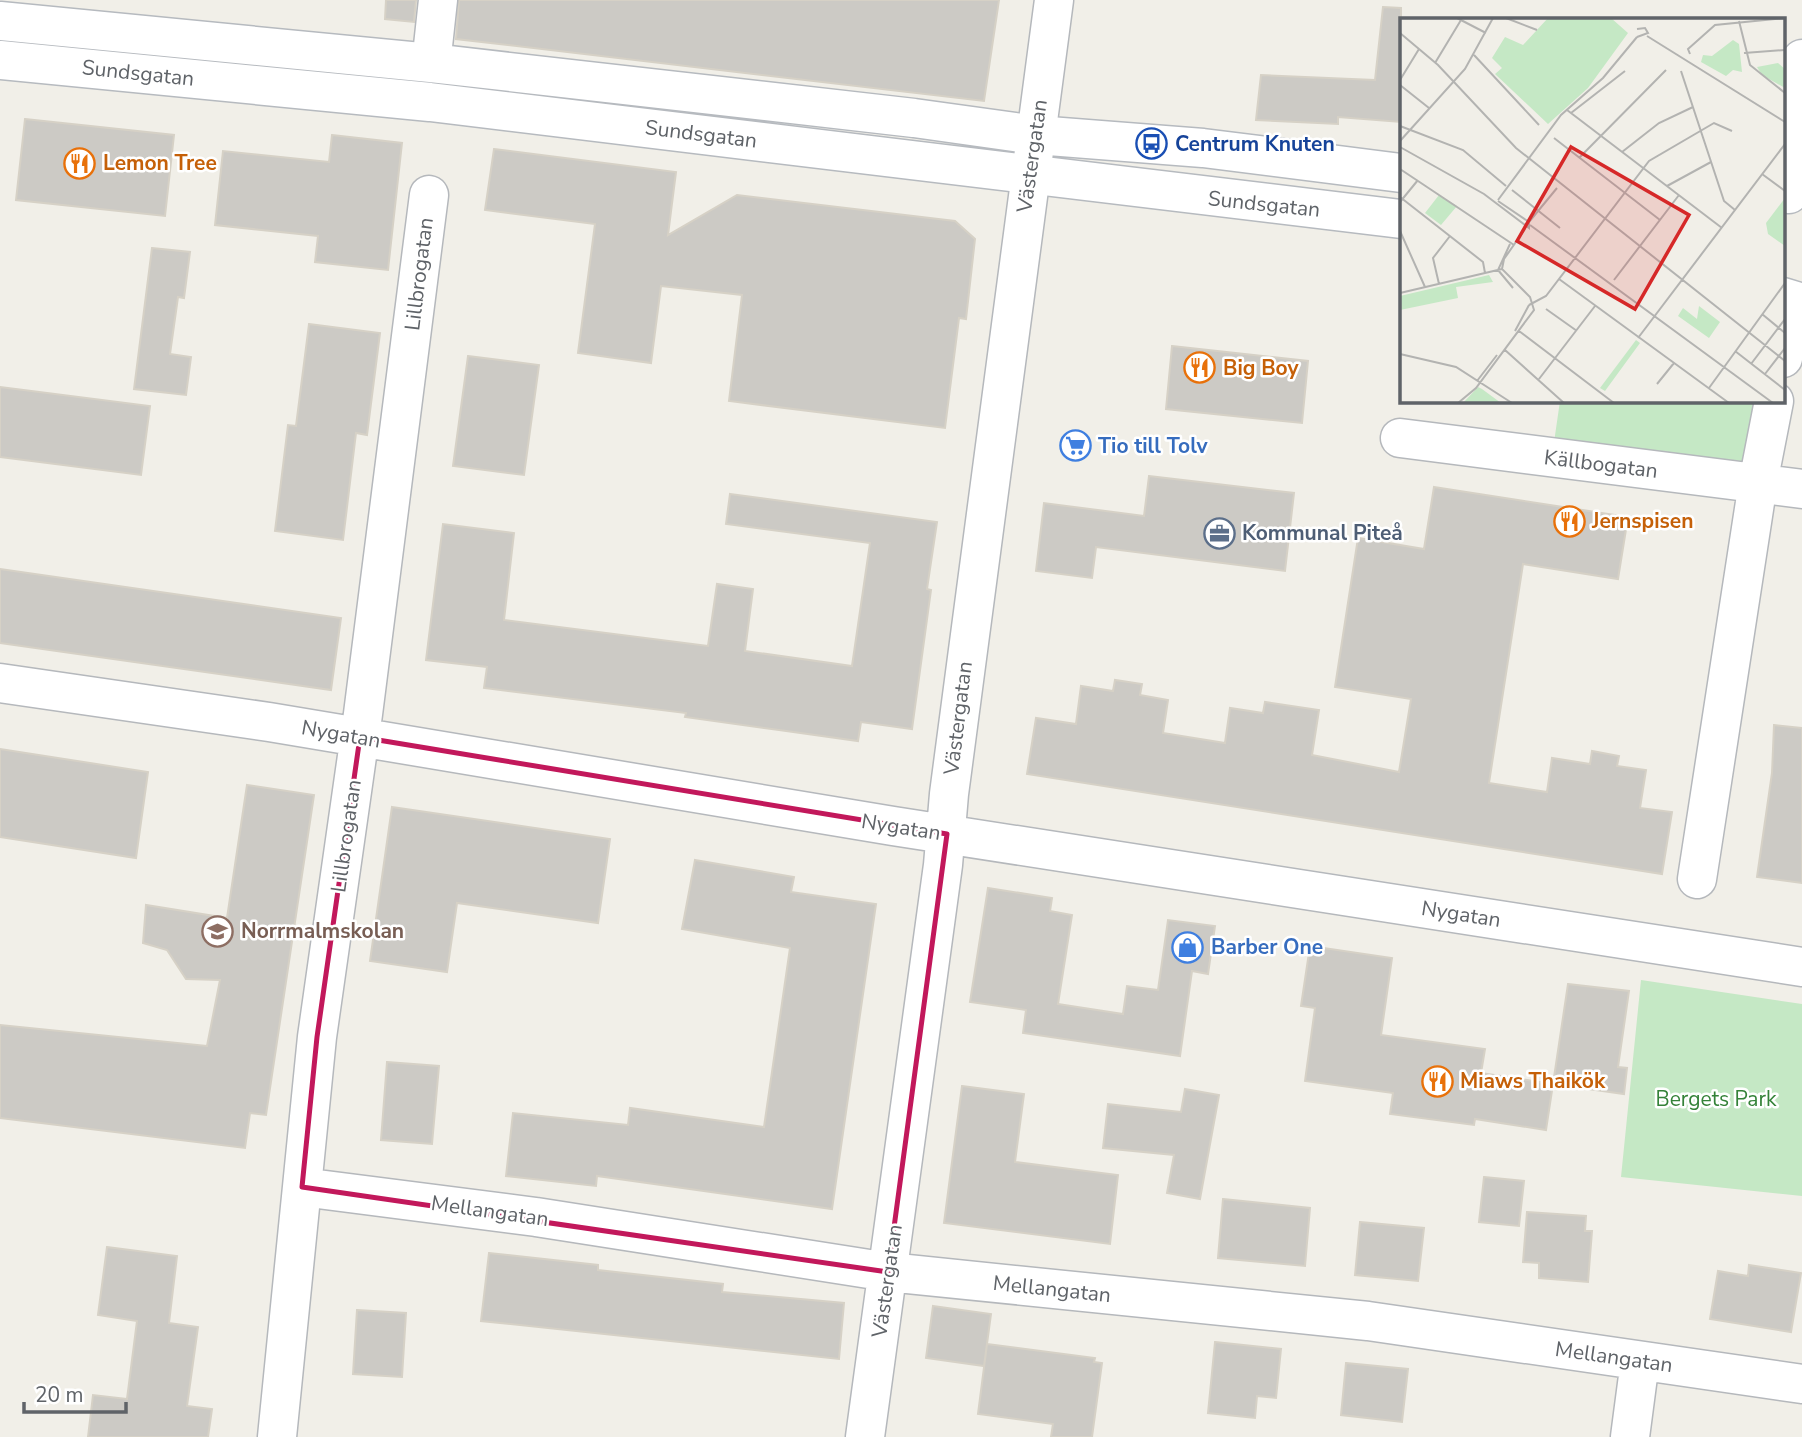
<svg xmlns="http://www.w3.org/2000/svg" width="1802" height="1437" font-family="'Nunito Sans',sans-serif">
  <style>
    .green { fill: #c5e8c5 }
    .building { fill: #cccac5; stroke: #d6d1c6; stroke-width: 2 }
    .lines { fill: none; stroke-linecap: round; stroke-linejoin: round }
    .street-casing { stroke: #b5b8bc; stroke-width: 41 }
    .secondary-casing { stroke: #b6babf; stroke-width: 41 }
    .street { stroke: #fff; stroke-width: 38 }
    .secondary { stroke: #fff; stroke-width: 38 }
    .marked { fill: none; stroke: #c2185b; stroke-width: 5; stroke-linejoin: round }
    .labels { text-anchor: middle; stroke-width: 5; stroke-linejoin: round; paint-order: stroke }
    .street-label { font-size: 21px; fill: #5f6368; stroke: #fff }
    .transit-label { font-size: 21px; font-weight: bold; fill: #164399; stroke: #fff; text-anchor: start }
    .food-label { font-size: 21px; font-weight: bold; fill: #c56008; stroke: #fff; text-anchor: start }
    .shop-label { font-size: 21px; font-weight: bold; fill: #366cbe; stroke: #fff; text-anchor: start }
    .service-label { font-size: 21px; font-weight: bold; fill: #4e5e75; stroke: #fff; text-anchor: start }
    .education-label { font-size: 21px; font-weight: bold; fill: #785e54; stroke: #fff; text-anchor: start }
    .park-label { font-size: 21px; fill: #348238; stroke: #fff }
    .inset-road { fill: none; stroke: #b3b3b1; stroke-width: 2 }
    .view { fill: #d62828; fill-opacity: 0.15; stroke: #d62828; stroke-width: 3.5 }
    .inset-edge { fill: none; stroke: #5f6368; stroke-width: 3.5 }
  </style>
  <rect width="100%" height="100%" fill="#f1efe8"/>
  <path class="green" d="M1560,401H1763L1744,470L1552,456Z
    M1641,980L1802,1004V1196L1621,1177Z"/>
  <path class="building" d="M386,0H416L414,22L385,19Z
    M459,0H999L984,101L456,39Z
    M1383,7L1401,8V122L1338,117V124L1256,120L1261,75L1375,80Z
    M25,119L174,135L165,216L16,200Z
    M332,135L402,143L388,270L315,262L318,236L215,225L223,151L329,162Z
    M494,149L676,172L668,235L737,195L955,221L975,239L966,319L959,318L945,428L729,401L742,295L661,286L651,363L578,353L595,224L485,210Z
    M152,248L190,252L184,298L178,297L170,354L191,357L186,395L134,389Z
    M309,324L380,333L367,435L356,433L343,540L275,531L288,425L296,426Z
    M1172,346L1308,361L1302,423L1166,409Z
    M468,356L539,365L524,475L453,466Z
    M0,387L150,406L141,475L0,457Z
    M1149,476L1294,493L1285,571L1096,547L1092,578L1036,571L1044,503L1144,516Z
    M1434,487L1628,517L1618,579L1523,564L1489,783L1547,792L1552,758L1590,764L1592,751L1619,756L1617,766L1646,770L1640,808L1672,812L1662,874L1027,774L1036,718L1076,724L1081,686L1113,691L1115,680L1142,684L1140,695L1168,700L1163,733L1225,743L1230,708L1263,713L1265,702L1319,710L1312,755L1399,772L1411,699L1335,687L1358,538L1424,549Z
    M730,494L937,522L927,589L931,590L912,729L861,722L858,741L779,730L685,717L686,713L484,688L487,667L426,660L443,524L514,533L504,620L708,646L717,584L753,589L745,651L852,666L870,543L726,524Z
    M0,569L341,618L331,690L0,643Z
    M1774,725L1802,728V883L1757,877L1772,773Z
    M0,749L148,772L136,858L0,837Z
    M247,785L314,795L266,1115L250,1113L245,1148L0,1118V1025L207,1046L220,980L186,979L167,950L143,943L146,905L227,918Z
    M392,807L610,839L598,923L457,903L447,972L370,961Z
    M695,860L794,877L791,892L876,904L832,1209L597,1176L596,1186L506,1176L513,1113L628,1125L630,1108L764,1127L790,948L682,929Z
    M988,888L1052,898L1050,911L1072,915L1058,1004L1123,1014L1127,986L1158,990L1168,920L1215,926L1208,974L1192,971L1180,1056L1023,1033L1026,1010L970,1002Z
    M1310,946L1392,958L1381,1035L1485,1049L1481,1073L1553,1084L1546,1130L1475,1119L1474,1125L1390,1114L1393,1093L1305,1081L1315,1008L1301,1006Z
    M1568,984L1629,991L1618,1067L1627,1068L1624,1094L1553,1084Z
    M387,1062L439,1066L432,1144L381,1140Z
    M962,1086L1024,1094L1015,1162L1118,1175L1110,1244L944,1223Z
    M1185,1089L1219,1095L1200,1199L1167,1193L1174,1155L1103,1148L1108,1104L1181,1112Z
    M1484,1177L1524,1181L1519,1226L1479,1222Z
    M1223,1199L1310,1208L1305,1266L1218,1258Z
    M1527,1212L1586,1216L1585,1231H1592L1588,1282L1539,1278V1263L1523,1262Z
    M1360,1222L1424,1228L1418,1281L1355,1275Z
    M107,1247L177,1256L169,1323L198,1327L187,1406L212,1409L208,1437H88L93,1395L127,1399L137,1321L98,1315Z
    M489,1253L598,1265V1270L723,1284L722,1292L844,1303L839,1359L481,1321Z
    M1749,1265L1801,1273L1791,1332L1710,1319L1718,1271L1748,1276Z
    M933,1306L991,1314L984,1366L926,1358Z
    M357,1310L406,1313L402,1377L353,1374Z
    M1215,1342L1281,1349L1276,1398L1257,1396L1255,1418L1208,1413Z
    M987,1344L1095,1358L1094,1362L1102,1363L1092,1437H1051L1053,1424L978,1414Z
    M1346,1363L1408,1369L1402,1422L1341,1415Z"/>
  <g class="lines">
    <defs>
      <path id="street" d="M433,46L438,0
        M1783,358L1795,303
        M1400,438L1802,489
        M0,683L269,722L893,826L1802,967
        M1697,879L1758,483L1774,401
        M302,1187L536,1217L888,1272L1368,1321L1802,1384
        M277,1437L317,1037L363,714L429,195
        M865,1437L943,865L949,794L1054,0
        M1630,1437L1640,1361"/>
      <path id="secondary" d="M0,21L431,63L914,118L1036,135L1203,148L1401,173
        M0,60L430,102L1401,219
        M1789,194L1802,59
        M1783,297L1802,303"/>
    </defs>
    <use href="#street" class="street-casing"/>
    <use href="#secondary" class="secondary-casing"/>
    <use href="#street" class="street"/>
    <use href="#secondary" class="secondary"/>
  </g>
  <path class="marked" d="M360,737L947,834L888,1272L302,1187L317,1037Z"/>
  <defs>
    <symbol id="bus-ring" viewBox="-11 -11 22 22"><circle r="9.5" fill="#fff" stroke="#1a4fb4" stroke-width="1.5"/><path d="M-5-6H5V4H4V6H2V4H-2V6H-4V4H-5ZM-3.5-4V0h7V-4ZM-3.5 1.2v1.5H-2V1.2ZM2 1.2v1.5H3.5V1.2Z" fill="#1a4fb4"/></symbol>
    <symbol id="restaurant-ring" viewBox="-11 -11 22 22"><circle r="9.5" fill="#fff" stroke="#e8710a" stroke-width="1.5"/><path d="M-5-6h1v4h1v-4h1v4h1v-4h1v5L-1.5 .5V6h-2V.5L-5-1ZM5-6V6H3V1.5H1.5Q1.5-4 5-6Z" fill="#e8710a"/></symbol>
    <symbol id="supermarket-ring" viewBox="-11 -11 22 22"><circle r="9.5" fill="#fff" stroke="#3f7fe0" stroke-width="1.5"/><path d="M-6-5.5h2.5l.6 2H6L4.5 2H-2.5L-4.4-4H-6ZM-1.5 3.2a1.3 1.3 0 1 0 .1 0ZM3 3.2a1.3 1.3 0 1 0 .1 0Z" fill="#3f7fe0"/></symbol>
    <symbol id="office-ring" viewBox="-11 -11 22 22"><circle r="9.5" fill="#fff" stroke="#5c6f8a" stroke-width="1.5"/><path d="M-6-3h4V-5.5h4V-3h4V5H-6ZM-1-4.5V-3h2v-1.5ZM-6 0V1H6V0Z" fill="#5c6f8a"/></symbol>
    <symbol id="school-ring" viewBox="-11 -11 22 22"><circle r="9.5" fill="#fff" stroke="#8d6e63" stroke-width="1.5"/><path d="M0-5L7-2L0 1L-7-2ZM-4 1L0 2.5L4 1V4Q0 6-4 4Z" fill="#8d6e63"/></symbol>
    <symbol id="shop-ring" viewBox="-11 -11 22 22"><circle r="9.5" fill="#fff" stroke="#3f7fe0" stroke-width="1.5"/><path d="M-5-2.5h2.3a2.7 3.5 0 0 1 5.4 0H5L5.5 6h-11ZM-1.5-2.5h3a1.5 2.3 0 0 0-3 0Z" fill="#3f7fe0"/></symbol>
  </defs>
  <g fill-rule="evenodd">
    <use href="#bus-ring" x="1134" y="126" width="35" height="35"/>
    <use href="#restaurant-ring" x="62" y="146" width="35" height="35"/>
    <use href="#restaurant-ring" x="1182" y="350" width="35" height="35"/>
    <use href="#supermarket-ring" x="1058" y="428" width="35" height="35"/>
    <use href="#restaurant-ring" x="1552" y="504" width="35" height="35"/>
    <use href="#office-ring" x="1202" y="516" width="35" height="35"/>
    <use href="#school-ring" x="200" y="914" width="35" height="35"/>
    <use href="#shop-ring" x="1170" y="930" width="35" height="35"/>
    <use href="#restaurant-ring" x="1420" y="1064" width="35" height="35"/>
  </g>
  <g class="labels">
    <g class="street-label">
      <text transform="translate(138 73) rotate(6)" y="7">Sundsgatan</text>
      <text transform="translate(701 134) rotate(7)" y="7">Sundsgatan</text>
      <text transform="translate(1032 156) rotate(-82)" y="7">Västergatan</text>
      <text transform="translate(1264 204) rotate(6)" y="7">Sundsgatan</text>
      <text transform="translate(419 274) rotate(-83)" y="7">Lillbrogatan</text>
      <text transform="translate(1601 464) rotate(7)" y="7">Källbogatan</text>
      <text transform="translate(958 718) rotate(-83)" y="7">Västergatan</text>
      <text transform="translate(341 734) rotate(10)" y="7">Nygatan</text>
      <text transform="translate(901 827) rotate(9)" y="7">Nygatan</text>
      <text transform="translate(346 836) rotate(-82)" y="7">Lillbrogatan</text>
      <text transform="translate(1461 914) rotate(9)" y="7">Nygatan</text>
      <text transform="translate(490 1211) rotate(8)" y="7">Mellangatan</text>
      <text transform="translate(887 1281) rotate(-82)" y="7">Västergatan</text>
      <text transform="translate(1052 1289) rotate(6)" y="7">Mellangatan</text>
      <text transform="translate(1614 1357) rotate(8)" y="7">Mellangatan</text>
    </g>
    <g class="transit-label">
      <text x="1175" y="151">Centrum Knuten</text>
    </g>
    <g class="food-label">
      <text x="103" y="170">Lemon Tree</text>
      <text x="1223" y="375">Big Boy</text>
      <text x="1592" y="528">Jernspisen</text>
      <text x="1460" y="1088">Miaws Thaikök</text>
    </g>
    <g class="shop-label">
      <text x="1098" y="453">Tio till Tolv</text>
      <text x="1211" y="954">Barber One</text>
    </g>
    <g class="service-label">
      <text x="1242" y="540">Kommunal Piteå</text>
    </g>
    <g class="education-label">
      <text x="241" y="938">Norrmalmskolan</text>
    </g>
    <g class="park-label">
      <text x="1716" y="1106">Bergets Park</text>
    </g>
  </g>
  <g transform="translate(1400 18)">
    <rect width="385" height="385" fill="#f1efe8"/>
    <path d="M148,0H211L228,15L188,70L148,106L95,56L102,50L92,40L105,19L123,27ZM333,22L339,26L342,54L333,52L326,58L301,44L303,37L312,38ZM378,45L385,51V70L362,57L357,49ZM39,177L57,188L41,207L25,195ZM385,180V228L368,216L366,205ZM89,257L93,264L56,269L58,280L0,292V278ZM299,288L320,304L309,320L278,298L283,290L297,301ZM236,322L240,325L205,373L200,370ZM78,369L82,371L101,385H63Z" fill="#c5e8c5"/>
    <path class="inset-road" d="M57,0L86,15M106,0L137,12M339,3L350,47L385,75M0,15L38,47L116,130L385,343M247,18L385,104M237,19L248,15L245,10L237,11M344,35L385,32M290,36L288,31L315,7L385,0M74,37L139,107M35,45L61,2M281,53L324,183L335,192M0,62L19,31M0,67L29,90M167,92L322,210M171,95L225,53M0,108L63,132L106,168M154,120L260,202M0,123L65,51L93,0M0,129L84,176L129,210V204L98,183M222,134L259,105L293,89M179,140L266,52M0,151L114,227M362,156L385,173M267,168L311,144M112,172L160,210M0,179L83,244L85,255M98,182L161,97L203,60L237,19M0,184L18,162M129,204L157,170M130,207L373,385M0,213L25,269M110,226L98,252L113,270M159,261L329,385M214,262L279,177M39,266L33,240L50,218M0,275L102,251M129,287L146,278L249,143L314,105L332,113M146,291L177,313M362,296L385,315M115,313L129,287M119,313L214,385M238,320L385,126M105,332L164,385M335,333L385,372M0,336L56,349L112,385M351,346L385,301M365,356L385,330M139,361L195,288M77,363L97,337M257,366L274,345M309,370L385,265M58,385L76,370L134,292L130,279L102,251L104,241L125,211"/>
    <path class="view" d="M171,129L289,197L235,291L117,223Z"/>
    <rect width="385" height="385" class="inset-edge"/>
  </g>
  <path d="M24 1402v10h102v-10" fill="none" stroke="#5f6368" stroke-width="3.5"/>
  <text x="35" y="1402" font-size="21" fill="#5f6368" stroke="#ffffff" stroke-width="5" paint-order="stroke">20 m</text>
</svg>
